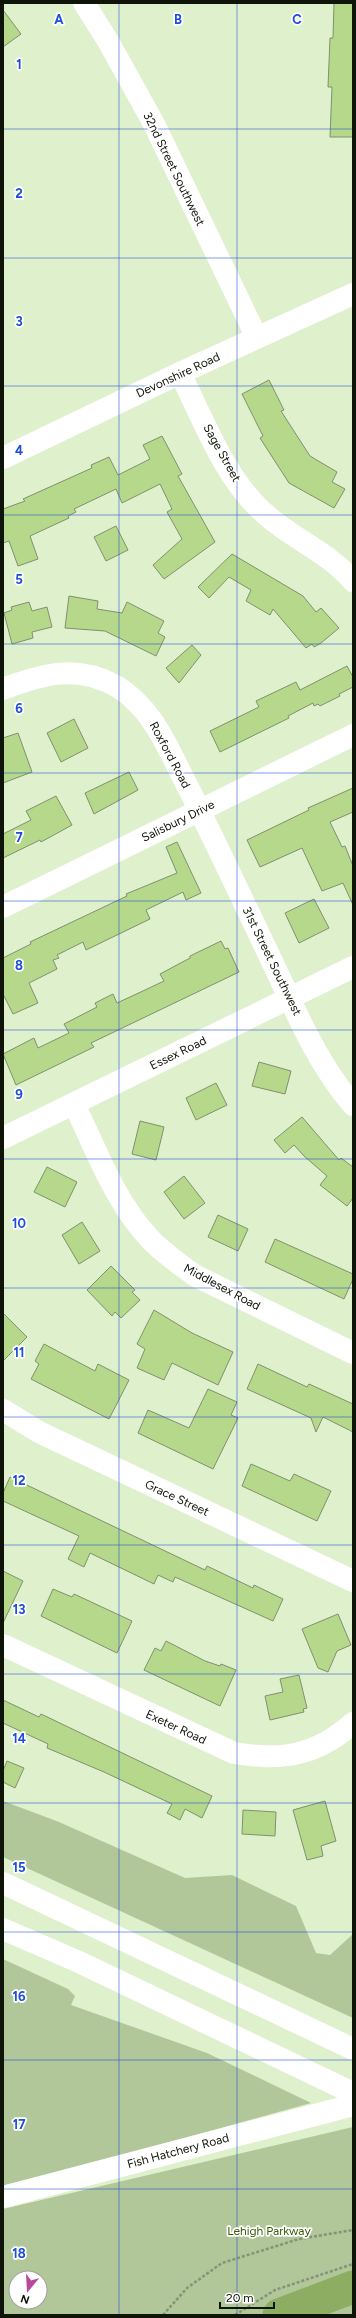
<svg xmlns="http://www.w3.org/2000/svg" width="356" height="2318" font-family="Figtree,sans-serif">
  <style>
    .green { fill: #b1c699; fill-rule: evenodd }
    .lines { fill: none; stroke-linecap: round; stroke-linejoin: round }
    .river { stroke: #8cad62; stroke-width: 33 }
    .building { fill: #b5d88b; stroke: #819070 }
    .path { stroke: #869279; stroke-width: 2.5; stroke-dasharray: 3 2; stroke-linecap: butt }
    .minor { stroke: #fff; stroke-width: 22 }
    .highway { stroke: #fff; stroke-width: 22 }
    .grid { fill: none; stroke: #1d4ed8; stroke-width: 1; stroke-opacity: 0.55 }
    .labels { text-anchor: middle; stroke-width: 3.5; stroke-linejoin: round; paint-order: stroke }
    .street-label { font-size: 12px; fill: #0e1408; stroke: #fff }
    .park-label { font-size: 12px; fill: #3d5b04; stroke: #fff }
    .grid-label { font-size: 13px; text-anchor: middle; font-weight: bold; fill: #1d4ed8; stroke: #fff; stroke-width: 3.5; stroke-linejoin: round; paint-order: stroke }
  </style>
  <rect width="100%" height="100%" fill="#dff0cd"/>
  <path class="green" d="M3,1801L59,1822L185,1878L232,1875L296,1906L316,1953L330,1955L353,1934V2018L3,1857Z
    M3,1959L68,1989L75,1996L71,2005L207,2053L311,2103L101,2161L3,2186Z
    M353,2127V2315H3V2209ZM16,2278H40V2302H16Z"/>
  <g class="lines">
    <path class="river" d="M279,2315L353,2287"/>
  </g>
  <path class="building" d="M334,3H353V137H330L332,87H328L330,38H333Z
    M3,10L21,34L3,47Z
    M269,380L284,410L281,411L310,456L337,472L332,482L345,489L334,508L289,483L260,438L263,436L242,394Z
    M162,436L182,474L178,476L215,542L164,579L153,565L182,539L167,512L172,509L160,484L122,503L116,489L74,509L76,512L68,516L69,518L30,536L38,559L18,566L9,541L3,543V509L25,501L23,499L92,468L91,465L109,457L118,475L150,459L143,445Z
    M116,526L128,550L106,561L94,537Z
    M232,554L303,596L316,612L321,608L339,628L321,643L314,647L312,644L306,648L273,609L270,615L246,601L251,590L229,577L209,598L198,587Z
    M69,596L98,601L97,609L122,613L127,602L164,621L158,633L165,637L156,656L105,631L65,628Z
    M29,602L32,611L47,607L52,627L32,632L33,638L12,644L4,613L12,610L11,607Z
    M192,645L201,655L179,683L166,668Z
    M347,666L353,677V687L339,694L340,696L320,706L318,704L314,706L313,703L288,716L289,718L220,752L210,731L259,707L256,701L296,682L300,690Z
    M74,719L88,748L61,762L47,733Z
    M18,733L32,772L3,783V738Z
    M129,772L138,790L94,814L85,793Z
    M353,788V812L330,822L342,847L345,846L353,866V905L343,883L322,891L302,848L260,867L247,840L309,810L308,808Z
    M56,796L72,825L41,842L40,840L3,858V834L31,820L26,811Z
    M177,842L201,893L186,900L183,892L146,910L150,919L86,950L83,942L57,955L59,958L53,960L57,969L29,983L38,1003L13,1014L3,994V958L31,944L30,942L127,896L126,894L177,873L166,847Z
    M314,899L329,928L299,943L285,913Z
    M221,941L225,949L228,948L239,972L91,1043L94,1047L16,1085L3,1054L34,1038L38,1048L69,1033L64,1024L97,1007L95,1003L113,994L117,1003L145,990L164,981L160,974L190,958V956Z
    M259,1062L291,1071L285,1094L252,1086Z
    M216,1083L227,1105L196,1120L186,1098Z
    M302,1117L339,1160L341,1158L353,1167V1198L347,1206L320,1185L327,1176L304,1156L294,1145L285,1153L274,1140Z
    M140,1121L164,1127L156,1160L132,1154Z
    M47,1167L77,1182L65,1207L34,1192Z
    M184,1176L205,1203L184,1219L164,1192Z
    M218,1215L248,1229L238,1251L208,1237Z
    M82,1222L100,1251L79,1264L62,1235Z
    M275,1239L353,1274V1279L344,1299L265,1262Z
    M111,1266L135,1290L132,1292L140,1300L121,1318L115,1312L112,1316L87,1290Z
    M154,1310L192,1333L233,1352L218,1385L172,1363L164,1380L137,1368L145,1349L137,1344Z
    M3,1313L27,1337L3,1361Z
    M44,1344L95,1371L98,1364L129,1380L109,1419L31,1379L39,1364L35,1361Z
    M258,1364L307,1387L309,1384L353,1404V1432L323,1417L316,1432L311,1418L247,1389Z
    M208,1389L237,1402L231,1415L238,1418L213,1469L138,1433L148,1410L189,1428Z
    M251,1464L290,1481L294,1474L331,1491L317,1521L242,1486Z
    M10,1477L205,1570L207,1566L253,1588L254,1585L283,1599L273,1621L175,1577L173,1582L158,1575L154,1584L90,1553L84,1567L68,1559L79,1536L3,1501V1493Z
    M3,1571L23,1581L3,1623Z
    M53,1589L72,1597L74,1594L132,1621L117,1653L41,1616Z
    M338,1614L351,1645L337,1651L328,1672L318,1668L302,1629Z
    M166,1641L205,1661L220,1666L221,1664L236,1670L220,1706L144,1670L155,1648L161,1651Z
    M299,1675L307,1708L303,1709L304,1712L270,1720L265,1696L283,1692L280,1679Z
    M3,1700L39,1717L41,1714L212,1796L202,1818L185,1809L180,1820L167,1813L172,1804L104,1772L47,1748L48,1744L3,1723Z
    M7,1761L24,1768L15,1788L3,1782V1771Z
    M325,1801L336,1841L321,1846L323,1856L307,1860L293,1810Z
    M243,1810L276,1812L275,1836L242,1834Z"/>
  <g class="lines">
    <path class="path" d="M163,2315L187,2288L222,2263L299,2239L353,2230
      M235,2315L275,2290L353,2264"/>
    <path class="minor" d="M84,3L108,41L154,124L257,338
      M180,373C203,419 225,479 264,513C292,539 327,551 353,581
      M3,458L180,373L353,294
      M3,689C42,674 77,664 116,686C155,709 170,754 190,791C220,852 249,913 278,974C299,1019 320,1067 353,1105
      M3,907L353,735
      M74,1104C96,1149 114,1200 149,1238C162,1252 178,1263 194,1275L353,1353
      M3,1138L353,967
      M3,1410L39,1432L353,1581
      M3,1645L234,1753C281,1761 316,1756 353,1723
      M3,2197L353,2105"/>
    <path class="highway" d="M3,1883L353,2049
      M3,1929L79,1962L353,2093"/>
  </g>
  <path class="grid" d="M119,3V2315M237,3V2315M3,129H353M3,258H353M3,386H353M3,515H353M3,644H353M3,773H353M3,901H353M3,1030H353M3,1159H353M3,1288H353M3,1417H353M3,1545H353M3,1674H353M3,1803H353M3,1932H353M3,2060H353M3,2189H353"/>
  <g class="labels">
    <g class="street-label">
      <text transform="translate(174 169) rotate(64)" y="4">32nd Street Southwest</text>
      <text transform="translate(178 375) rotate(-25)" y="4">Devonshire Road</text>
      <text transform="translate(222 453) rotate(61)" y="4">Sage Street</text>
      <text transform="translate(170 755) rotate(62)" y="4">Roxford Road</text>
      <text transform="translate(178 821) rotate(-26)" y="4">Salisbury Drive</text>
      <text transform="translate(272 961) rotate(64)" y="4">31st Street Southwest</text>
      <text transform="translate(178 1053) rotate(-26)" y="4">Essex Road</text>
      <text transform="translate(222 1287) rotate(28)" y="4">Middlesex Road</text>
      <text transform="translate(177 1498) rotate(25)" y="4">Grace Street</text>
      <text transform="translate(176 1727) rotate(25)" y="4">Exeter Road</text>
      <text transform="translate(178 2151) rotate(-15)" y="4">Fish Hatchery Road</text>
    </g>
    <g class="park-label">
      <text x="269" y="2235">Lehigh Parkway</text>
    </g>
  </g>
  <g class="grid-label">
    <text x="59" y="24">A</text>
    <text x="178" y="24">B</text>
    <text x="297" y="24">C</text>
    <text x="19" y="69">1</text>
    <text x="19" y="198">2</text>
    <text x="19" y="326">3</text>
    <text x="19" y="455">4</text>
    <text x="19" y="584">5</text>
    <text x="19" y="713">6</text>
    <text x="19" y="842">7</text>
    <text x="19" y="970">8</text>
    <text x="19" y="1099">9</text>
    <text x="19" y="1228">10</text>
    <text x="19" y="1357">11</text>
    <text x="19" y="1485">12</text>
    <text x="19" y="1614">13</text>
    <text x="19" y="1743">14</text>
    <text x="19" y="1872">15</text>
    <text x="19" y="2001">16</text>
    <text x="19" y="2129">17</text>
    <text x="19" y="2258">18</text>
  </g>
  <rect width="356" height="2318" fill="none" stroke="#0e1408" stroke-width="8"/>
  <g transform="translate(28 2290) rotate(198)"><circle r="19" fill="#ffffff" stroke="#9fa19c"/>
  <path d="M0-3L7 15L0 10L-7 15Z" fill="#bb469e"/>
  <text y="-6" font-size="11" font-weight="bold" text-anchor="middle" fill="#0e1408">N</text>
  </g>
  <path d="M220 2302v6h54v-6" fill="none" stroke="#0e1408" stroke-width="2"/>
  <text x="226" y="2302" font-size="12" fill="#0e1408" stroke="#ffffff" stroke-width="3" paint-order="stroke">20 m</text>
</svg>
